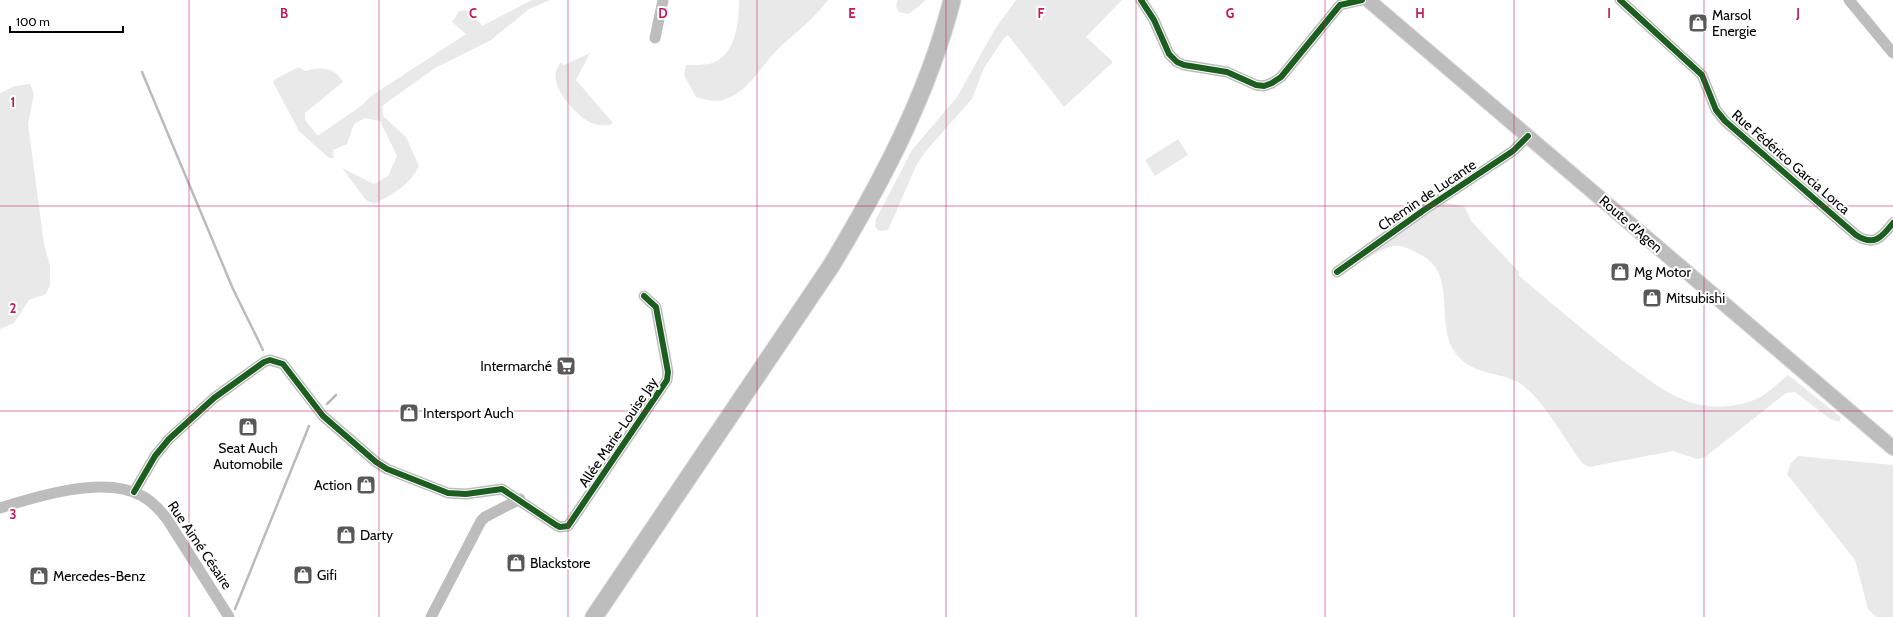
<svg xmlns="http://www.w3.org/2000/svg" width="1893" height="617" font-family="Cabin,sans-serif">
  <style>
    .green { fill: #e9e9e9 }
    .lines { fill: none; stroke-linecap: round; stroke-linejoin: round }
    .stream { stroke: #bbb; stroke-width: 2.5 }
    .major-casing { stroke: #dbdbdb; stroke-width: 16 }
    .highway-casing { stroke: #dbdbdb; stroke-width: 19 }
    .minor { stroke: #bdbdbd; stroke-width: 11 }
    .major { stroke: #bdbdbd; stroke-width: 14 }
    .highway { stroke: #bdbdbd; stroke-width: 17 }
    .cycleway-casing { stroke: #fff; stroke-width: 8 }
    .cycleway { stroke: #1b5e20; stroke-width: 6 }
    .grid { fill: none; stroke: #c2185b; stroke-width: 1; stroke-opacity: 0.55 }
    .labels { text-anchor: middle; stroke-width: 4; stroke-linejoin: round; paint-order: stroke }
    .poi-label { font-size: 14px; fill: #000; stroke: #fff; text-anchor: start }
    .street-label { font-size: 14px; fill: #000; stroke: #fff }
    .grid-label { font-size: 13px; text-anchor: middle; font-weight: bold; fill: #c2185b; stroke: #fff; stroke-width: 4; stroke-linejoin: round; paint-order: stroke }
  </style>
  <rect width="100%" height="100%" fill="#fff"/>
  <path class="green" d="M532,0H550L529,9L491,40L435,68L382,106L383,116L406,137L419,166C409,186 393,194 374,204L366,200L342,168L374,184L388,176L397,156L380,121L365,118L354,124L347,144L333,150L334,158H329L299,131L273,82L275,79L299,67L305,71C321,67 334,66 343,82L305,113V120L317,135H319L361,106L371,96L466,34L452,22L459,11L470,10L482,26Z
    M739,0H828C814,19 795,33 778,49C761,66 749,91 726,99C716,103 706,100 696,97L684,75L686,65C694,65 702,65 709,64C736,58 739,22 739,0Z
    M898,0H926L909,14L899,12L896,6Z
    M1016,0H1122L1086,37L1113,62L1064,107L1008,35L1004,38L984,68L972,99L925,152L916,166L888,230L879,231L875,226L876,219L912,150L957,97L995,29Z
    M590,53L576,80L613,123L610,125C602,126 593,125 586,120C571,109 544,81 561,62L564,65Z
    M30,84L34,94L28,124L44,244L50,266V285L46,294L29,300L14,323L0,329V93L15,86Z
    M1178,139L1188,155L1155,176L1145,160Z
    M1429,200L1464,206L1472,222L1519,272L1518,275C1555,306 1592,338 1631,367C1647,378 1662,391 1680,398C1702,409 1731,409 1754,400C1766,396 1778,383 1788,375L1841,417L1839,422L1830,419L1795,392L1786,393L1705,457L1697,459L1673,451L1589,467L1582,463C1567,442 1541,397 1521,384C1499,370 1471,377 1454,351C1436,323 1456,275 1423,256C1417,253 1407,247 1400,246C1384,244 1370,260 1355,263C1350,264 1344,263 1340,263Z
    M1798,456L1893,465V617H1876L1868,609L1855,560L1787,474L1791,463Z"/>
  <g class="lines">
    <path class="stream" d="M142,72L233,289L263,350
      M327,404L336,395
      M235,609L309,426"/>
    <defs>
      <path id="major" d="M1368,0L1893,448"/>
      <path id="highway" d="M594,617L831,266C881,183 928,95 952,0"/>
    </defs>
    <use href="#major" class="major-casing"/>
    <use href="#highway" class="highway-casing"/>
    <path class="minor" d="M1141,0L1154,20L1169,54L1177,62L1184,65L1227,72L1256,85L1264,86L1272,83L1281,77L1340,5L1362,0
      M1620,0L1702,75L1716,110L1725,121L1856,235C1874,247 1882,237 1893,223
      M1849,0L1893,53
      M655,38L663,0
      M1337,272L1424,210L1513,151L1528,136
      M134,492L155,456L169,439L214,398L264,362L270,360L283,364L323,416L376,462L387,469L448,493L466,494L502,489L556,525L560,527L568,526L667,380L668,372L656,307L644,296
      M0,508C38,496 105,475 142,496C152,501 160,510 167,519L229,617
      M431,617L481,521L485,517L520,499"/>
    <use href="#major" class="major"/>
    <use href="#highway" class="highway"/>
    <defs>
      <path id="cycleway" d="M1141,0L1154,20L1169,54L1177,62L1184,65L1227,72L1256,85L1264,86L1272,83L1281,77L1340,5L1362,0
        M1620,0L1702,75L1716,110L1725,121L1856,235C1874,247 1882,237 1893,223
        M1337,272L1424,210L1513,151L1528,136
        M134,492L155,456L169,439L214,398L264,362L270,360L283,364L323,416L376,462L387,469L448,493L466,494L502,489L556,525L560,527L568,526L667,380L668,372L656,307L644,296"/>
    </defs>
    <use href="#cycleway" class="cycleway-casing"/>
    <use href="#cycleway" class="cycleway"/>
  </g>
  <path class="grid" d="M189,0V617M379,0V617M568,0V617M757,0V617M946,0V617M1136,0V617M1325,0V617M1514,0V617M1704,0V617M0,206H1893M0,411H1893"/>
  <defs>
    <symbol id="shop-square" viewBox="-11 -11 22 22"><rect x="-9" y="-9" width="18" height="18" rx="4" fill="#595959" stroke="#fff"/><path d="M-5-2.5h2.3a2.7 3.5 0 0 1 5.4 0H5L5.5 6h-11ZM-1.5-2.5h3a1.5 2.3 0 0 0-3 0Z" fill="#fff"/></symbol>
    <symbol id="supermarket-square" viewBox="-11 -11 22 22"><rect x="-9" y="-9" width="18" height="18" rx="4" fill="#595959" stroke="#fff"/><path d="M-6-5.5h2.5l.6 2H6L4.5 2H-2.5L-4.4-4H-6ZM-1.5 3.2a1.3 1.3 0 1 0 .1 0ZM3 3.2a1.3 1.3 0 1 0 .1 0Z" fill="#fff"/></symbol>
  </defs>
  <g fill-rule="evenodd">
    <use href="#shop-square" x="1687" y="12" width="22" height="22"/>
    <use href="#shop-square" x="1609" y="261" width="22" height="22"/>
    <use href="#shop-square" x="1641" y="287" width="22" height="22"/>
    <use href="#supermarket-square" x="555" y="355" width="22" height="22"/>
    <use href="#shop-square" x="398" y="402" width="22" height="22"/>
    <use href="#shop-square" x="237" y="416" width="22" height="22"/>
    <use href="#shop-square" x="355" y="474" width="22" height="22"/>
    <use href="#shop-square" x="335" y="524" width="22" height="22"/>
    <use href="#shop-square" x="505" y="552" width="22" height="22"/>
    <use href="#shop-square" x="292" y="564" width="22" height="22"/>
    <use href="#shop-square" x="28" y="565" width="22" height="22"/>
  </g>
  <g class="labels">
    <g class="poi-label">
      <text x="1712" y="20">Marsol<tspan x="1712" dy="16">Energie</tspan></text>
      <text x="1634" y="277">Mg Motor</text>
      <text x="1666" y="303">Mitsubishi</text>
      <text x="552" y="371" text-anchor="end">Intermarché</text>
      <text x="423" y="418">Intersport Auch</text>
      <text x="248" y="453" text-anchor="middle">Seat Auch<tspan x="248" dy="16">Automobile</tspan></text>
      <text x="352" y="490" text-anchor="end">Action</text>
      <text x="360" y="540">Darty</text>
      <text x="530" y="568">Blackstore</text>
      <text x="317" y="580">Gifi</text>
      <text x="53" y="581">Mercedes-Benz</text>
    </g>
    <g class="street-label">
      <text transform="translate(1791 162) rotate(41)" y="5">Rue Fédérico Garcia Lorca</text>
      <text transform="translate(1427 195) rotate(-34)" y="5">Chemin de Lucante</text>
      <text transform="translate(1631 224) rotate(41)" y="5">Route d'Agen</text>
      <text transform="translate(618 432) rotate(-56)" y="5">Allée Marie-Louise Jay</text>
      <text transform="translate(200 545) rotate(56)" y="5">Rue Aimé Césaire</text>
    </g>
  </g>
  <g class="grid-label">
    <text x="284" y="18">B</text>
    <text x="473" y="18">C</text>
    <text x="663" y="18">D</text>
    <text x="852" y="18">E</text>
    <text x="1041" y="18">F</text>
    <text x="1230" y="18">G</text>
    <text x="1420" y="18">H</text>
    <text x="1609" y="18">I</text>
    <text x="1798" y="18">J</text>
    <text x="13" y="107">1</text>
    <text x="13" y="313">2</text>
    <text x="13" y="519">3</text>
  </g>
  <path d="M10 26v6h113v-6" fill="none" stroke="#000000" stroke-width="2"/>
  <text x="16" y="26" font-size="12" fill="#000000" stroke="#ffffff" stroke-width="3" paint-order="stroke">100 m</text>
</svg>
